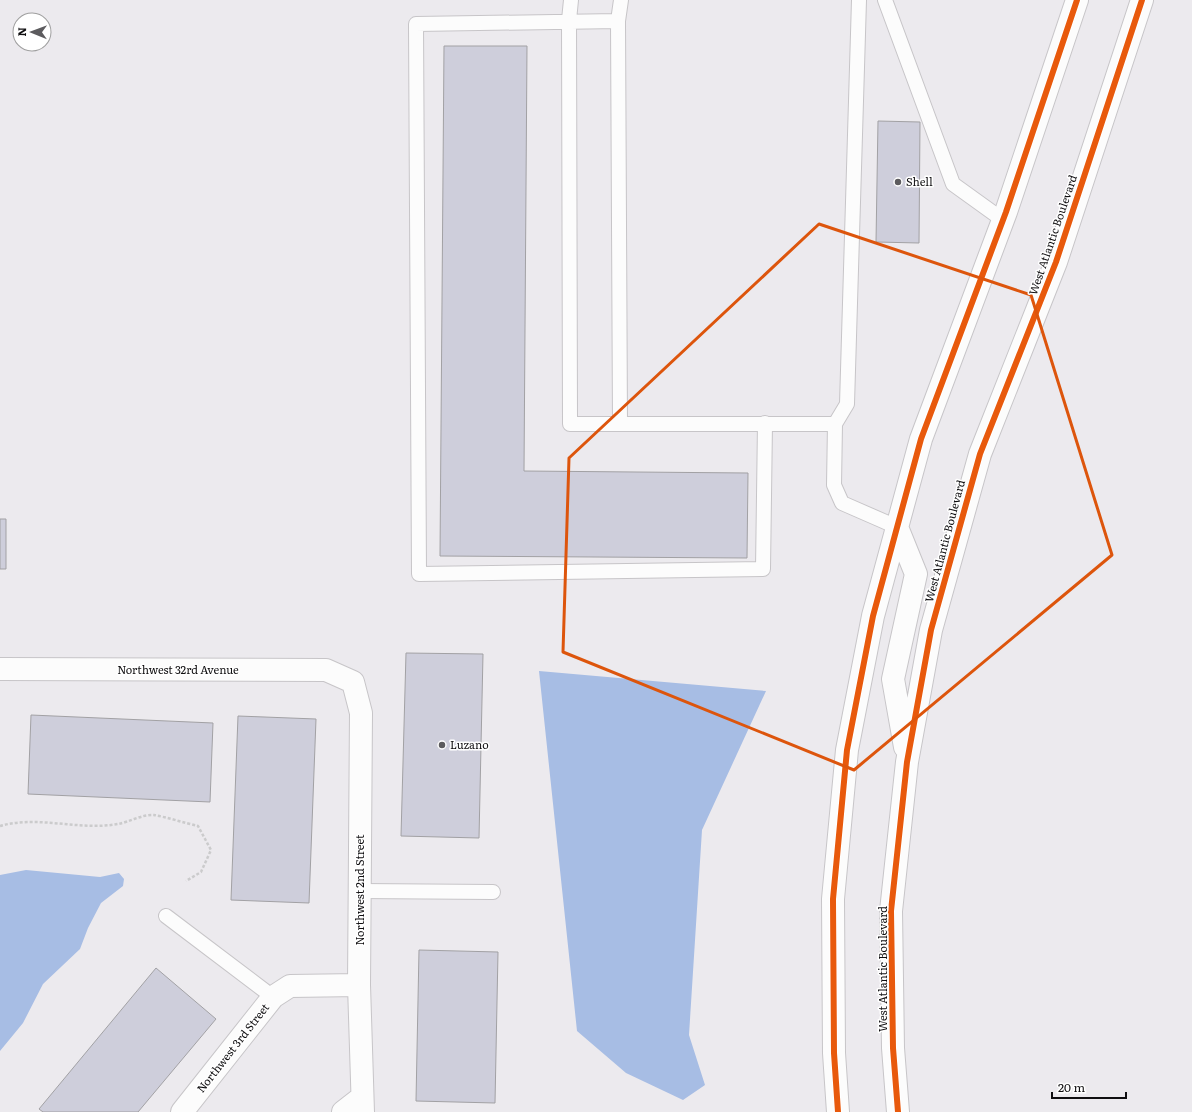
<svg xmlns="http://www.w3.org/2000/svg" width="1192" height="1112" font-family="Literata,serif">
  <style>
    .water { fill: #a7bde4 }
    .building { fill: #cecedb; stroke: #a2a1a4 }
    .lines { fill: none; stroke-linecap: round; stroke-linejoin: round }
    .lane-casing { stroke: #c7c5c8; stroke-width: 16 }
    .street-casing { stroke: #c7c5c8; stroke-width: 24 }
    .primary-casing { stroke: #c7c5c8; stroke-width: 24 }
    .path { stroke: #cbcbcc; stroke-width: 2.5; stroke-dasharray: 3 2; stroke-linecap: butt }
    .lane { stroke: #fcfcfc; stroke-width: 14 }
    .street { stroke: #fcfcfc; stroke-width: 22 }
    .primary { stroke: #fcfcfc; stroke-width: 22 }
    .cycleway-casing { stroke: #fff; stroke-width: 8 }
    .cycleway { stroke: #e8590c; stroke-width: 6 }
    .marked { fill: none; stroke: #dd550c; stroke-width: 3; stroke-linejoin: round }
    .poi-dot { fill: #5c5b5e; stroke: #fff; stroke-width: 1.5 }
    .labels { text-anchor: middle; stroke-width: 3; stroke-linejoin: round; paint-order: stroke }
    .poi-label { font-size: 11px; fill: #0f0e10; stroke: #fff; text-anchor: start }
    .street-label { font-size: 11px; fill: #0f0e10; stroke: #fff }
  </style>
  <rect width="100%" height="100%" fill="#eceaee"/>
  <path class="water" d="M539,671L766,691L702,830L689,1035L705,1085L683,1100L626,1073L577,1031Z
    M26,870L100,877L119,873L124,879L123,886L101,903L88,928L80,949L43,984L23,1023L0,1051V875Z"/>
  <path class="building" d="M444,46H527L524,471L748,473L747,558L440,556Z
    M878,121L920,122L919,243L876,242Z
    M0,519H6V569H0Z
    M406,653L483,654L479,838L401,836Z
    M31,715L213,723L210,802L28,794Z
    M238,716L316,719L309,903L231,900Z
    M419,950L498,952L495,1103L416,1101Z
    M156,968L216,1019L138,1112H43L39,1109Z"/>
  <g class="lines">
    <defs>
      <path id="lane" d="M571,0L569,20L570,424H835L834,485L842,503L897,527
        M885,0L953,184L1003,220
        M618,21L621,0
        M620,424L618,21L416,24L419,574L763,569L765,423
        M835,424L847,404L859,0
        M360,891L493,892
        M166,916L273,997"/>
      <path id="street" d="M0,669L326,670L353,682L361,713L359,985L363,1112
        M182,1112L273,997L290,986L359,985
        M343,1112L361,1098"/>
      <path id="primary" d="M897,527L916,574L893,679L905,747
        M838,1112L834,1053L833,899L847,750L873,616L921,439L1006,212L1077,0
        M898,1112L893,1048L891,911L907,762L931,630L980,454L1056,262L1142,0"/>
    </defs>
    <use href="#lane" class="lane-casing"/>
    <use href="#street" class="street-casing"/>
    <use href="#primary" class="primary-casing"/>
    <path class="path" d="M0,826C38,815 79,831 118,824C129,822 143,814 154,815C166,817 185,823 198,826L211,850L201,872L186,881"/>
    <use href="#lane" class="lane"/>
    <use href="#street" class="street"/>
    <use href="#primary" class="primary"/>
    <defs>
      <path id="cycleway" d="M838,1112L834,1053L833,899L847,750L873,616L921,439L1006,212L1077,0
        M898,1112L893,1048L891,911L907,762L931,630L980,454L1056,262L1142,0"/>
    </defs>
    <use href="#cycleway" class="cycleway-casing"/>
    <use href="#cycleway" class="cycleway"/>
  </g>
  <path class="marked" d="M819,224L1031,295L1112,555L854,770L563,652L569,458Z"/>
  <g class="poi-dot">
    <circle cx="898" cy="182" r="4"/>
    <circle cx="442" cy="745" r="4"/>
  </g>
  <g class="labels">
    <g class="poi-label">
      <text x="906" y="186">Shell</text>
      <text x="450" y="749">Luzano</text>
    </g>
    <g class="street-label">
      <text transform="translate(1053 235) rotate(-71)" y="4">West Atlantic Boulevard</text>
      <text transform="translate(945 541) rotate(-75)" y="4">West Atlantic Boulevard</text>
      <text x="178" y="674">Northwest 32rd Avenue</text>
      <text transform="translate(360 890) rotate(-90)" y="4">Northwest 2nd Street</text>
      <text transform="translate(883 969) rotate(-90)" y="4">West Atlantic Boulevard</text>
      <text transform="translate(233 1048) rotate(-52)" y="4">Northwest 3rd Street</text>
    </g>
  </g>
  <g transform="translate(32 32) rotate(271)"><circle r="19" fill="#ffffff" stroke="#9f9f9f"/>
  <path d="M0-3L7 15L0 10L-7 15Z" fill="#5c5b5e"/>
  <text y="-6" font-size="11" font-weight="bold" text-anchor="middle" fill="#0f0e10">N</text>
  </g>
  <path d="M1052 1092v6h74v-6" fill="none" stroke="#0f0e10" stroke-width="2"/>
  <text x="1058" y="1092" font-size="12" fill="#0f0e10" stroke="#ffffff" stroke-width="3" paint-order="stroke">20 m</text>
</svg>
